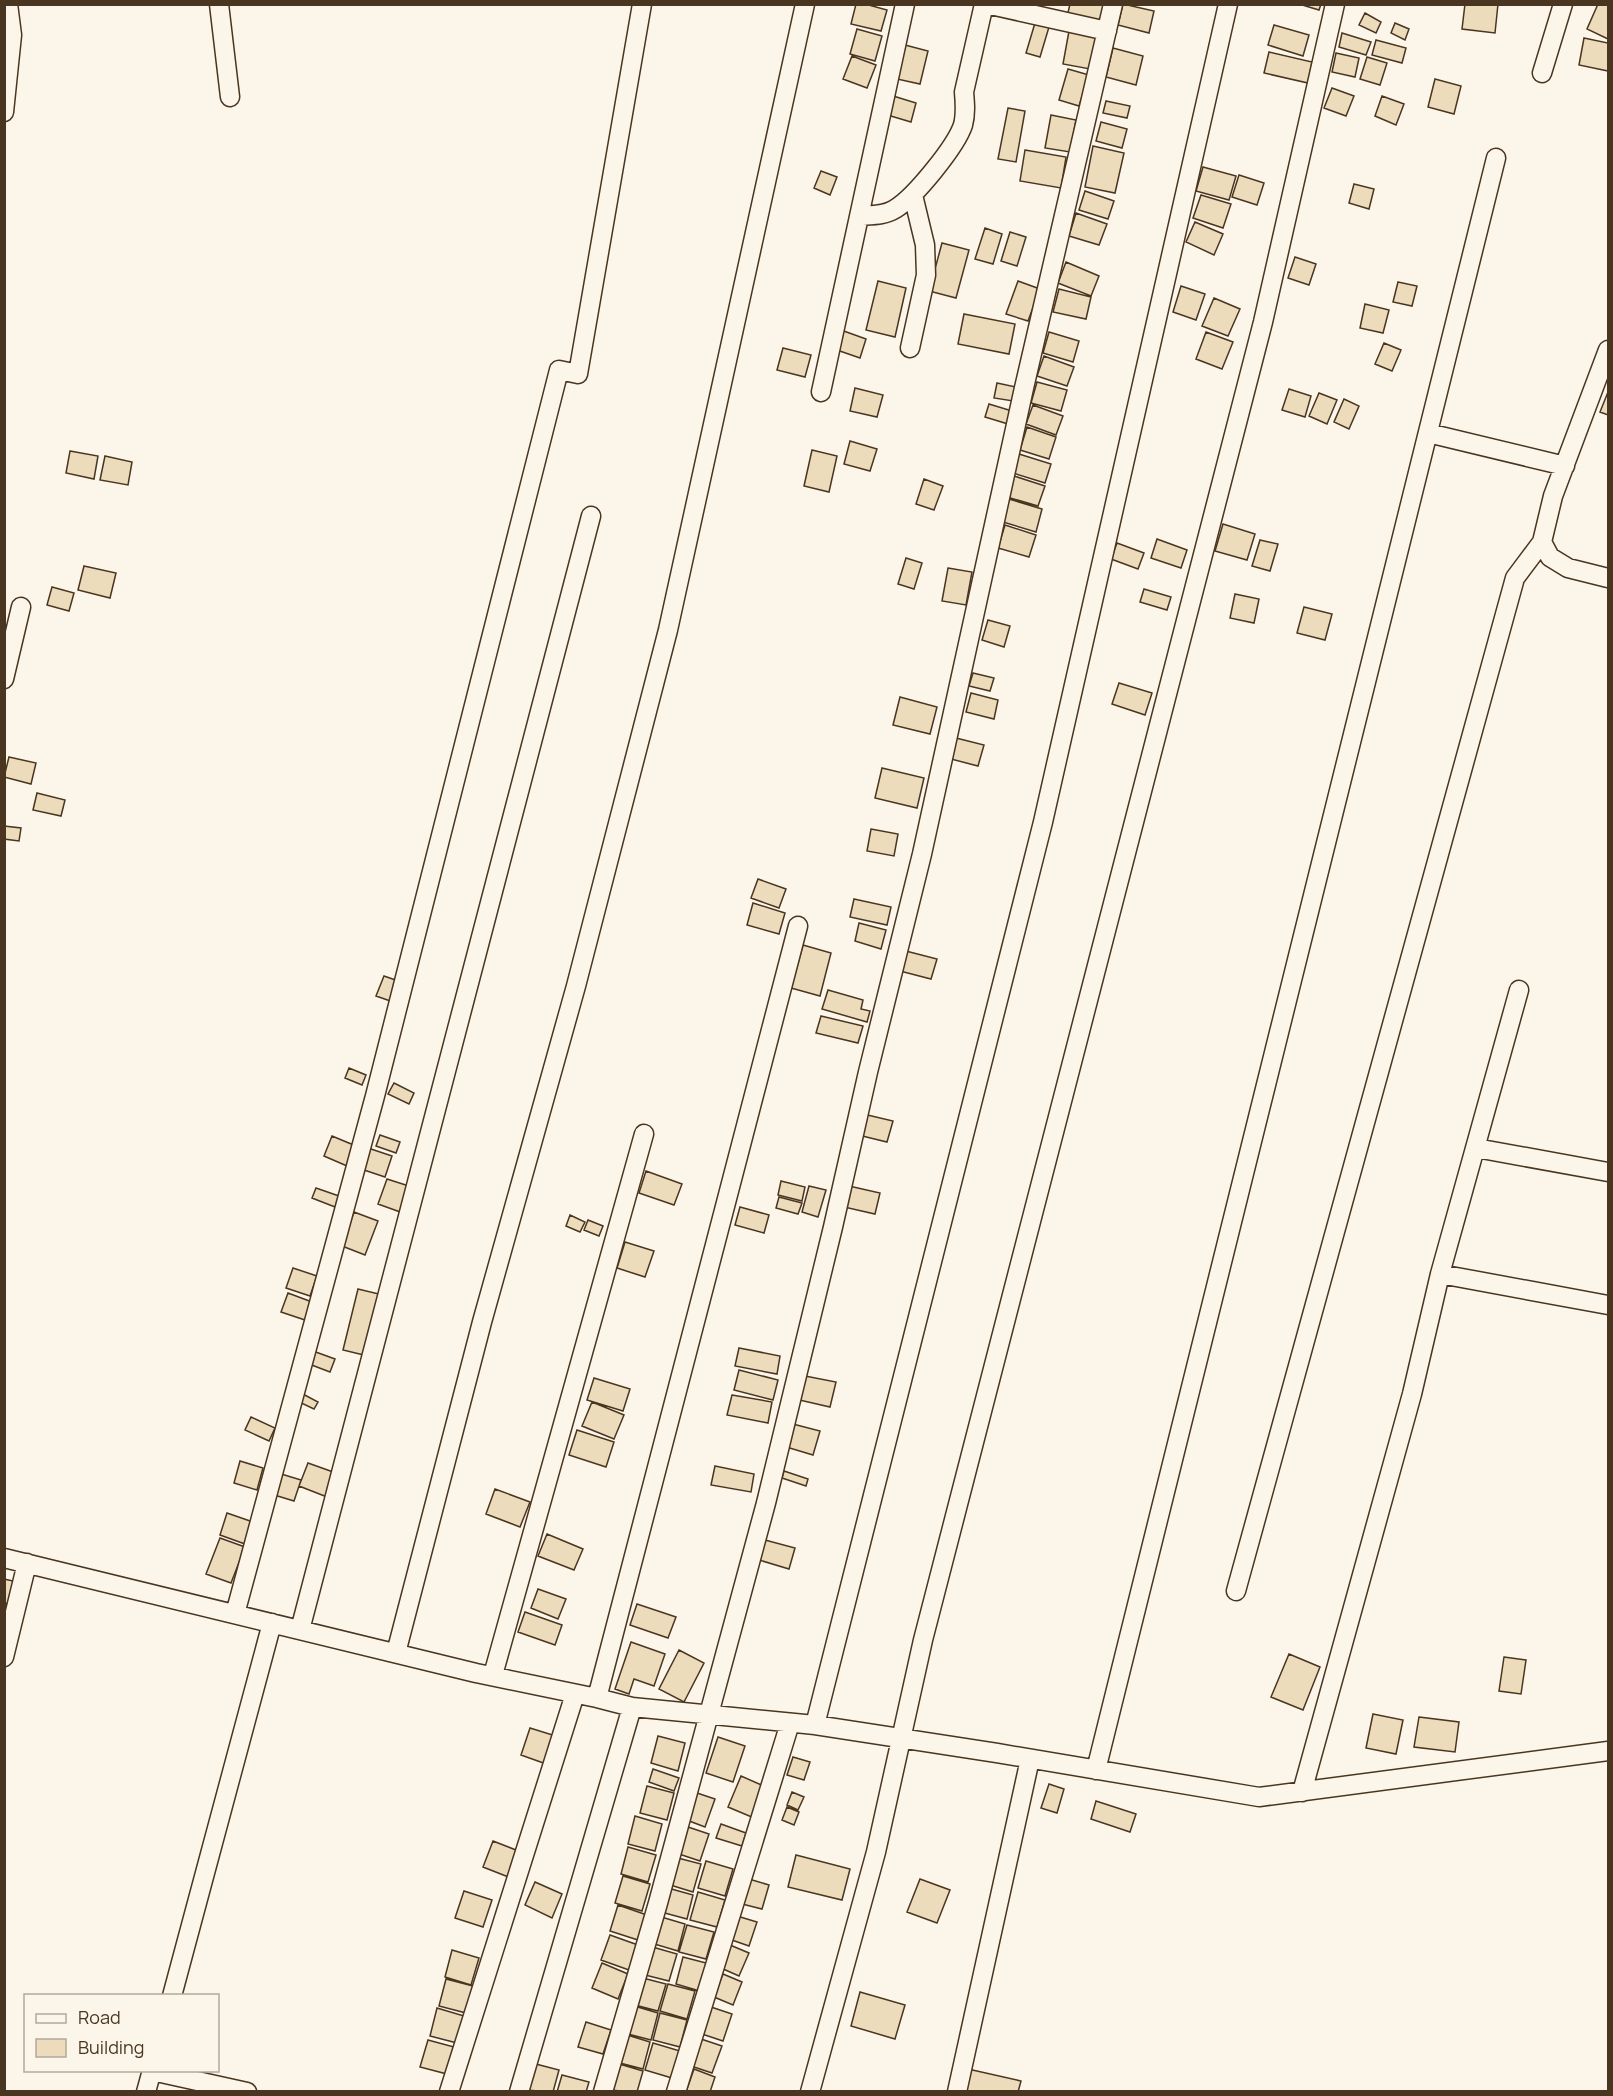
<svg xmlns="http://www.w3.org/2000/svg" width="1613" height="2096" font-family="Manrope,sans-serif">
  <style>
    .building { fill: #ecdcbc; stroke: #4a3520; stroke-width: 1.5 }
    .lines { fill: none; stroke-linecap: round; stroke-linejoin: round }
    .street-casing { stroke: #4a3520; stroke-width: 21 }
    .street { stroke: #fbf6e9; stroke-width: 18 }
  </style>
  <rect width="100%" height="100%" fill="#fbf6e9"/>
  <path class="building" d="M856,4H865L887,10L881,31L851,24Z
    M1070,4H1104L1099,25L1067,17Z
    M1123,4L1154,11L1149,33L1118,25Z
    M1299,4H1321L1319,10Z
    M1465,4H1498L1495,33L1462,29Z
    M1598,4H1608V39L1587,29Z
    M1365,13L1381,22L1376,33L1359,25Z
    M1035,23L1049,27L1040,57L1026,53Z
    M1395,23L1409,29L1405,40L1391,33Z
    M1274,25L1309,35L1303,56L1268,45Z
    M857,29L882,36L875,61L850,54Z
    M1069,31L1097,37L1090,69L1063,64Z
    M1342,33L1371,42L1366,55L1339,47Z
    M1584,38L1608,43V71L1579,65Z
    M1376,40L1406,48L1402,63L1372,55Z
    M905,45L928,51L920,84L897,79Z
    M1113,48L1143,56L1136,85L1106,77Z
    M1269,52L1312,62L1308,83L1264,73Z
    M1336,53L1359,58L1355,77L1332,72Z
    M852,56L876,65L867,88L843,79Z
    M1367,57L1387,63L1380,85L1360,79Z
    M1068,69L1089,75L1079,106L1059,100Z
    M1435,79L1461,86L1454,114L1428,107Z
    M1332,88L1354,96L1346,116L1324,108Z
    M890,95L916,103L911,122L884,114Z
    M1382,96L1404,104L1396,125L1375,116Z
    M1106,101L1130,106L1127,118L1103,113Z
    M1008,108L1025,111L1016,162L998,159Z
    M1051,115L1076,120L1070,152L1045,148Z
    M1101,122L1127,129L1122,148L1096,141Z
    M1093,146L1124,153L1115,193L1085,187Z
    M1025,150L1066,157L1061,188L1020,181Z
    M1203,167L1236,176L1229,200L1196,191Z
    M821,171L837,177L830,195L814,188Z
    M1239,175L1264,183L1257,205L1232,197Z
    M1354,184L1374,189L1369,209L1349,203Z
    M1085,191L1114,201L1108,219L1079,210Z
    M1201,195L1231,204L1223,228L1193,218Z
    M1076,213L1107,224L1099,245L1069,236Z
    M1195,222L1223,234L1214,255L1186,242Z
    M985,228L1002,234L993,264L975,259Z
    M1010,232L1026,237L1017,266L1001,261Z
    M942,243L969,250L956,298L929,291Z
    M1295,257L1316,264L1309,285L1288,278Z
    M1066,262L1099,276L1091,296L1058,283Z
    M878,281L906,288L895,337L866,330Z
    M1018,281L1040,289L1028,321L1006,314Z
    M1398,282L1417,286L1412,306L1393,302Z
    M1181,286L1205,294L1196,320L1173,312Z
    M1059,289L1091,297L1086,319L1053,312Z
    M1214,298L1240,309L1228,336L1202,326Z
    M1365,304L1389,310L1383,333L1360,328Z
    M964,314L1015,324L1009,354L958,344Z
    M841,330L866,339L860,358L834,349Z
    M1049,332L1079,341L1073,362L1043,353Z
    M1206,332L1233,342L1222,369L1196,359Z
    M1384,343L1401,350L1392,371L1375,364Z
    M783,348L811,355L805,377L777,370Z
    M1044,356L1074,367L1067,386L1037,376Z
    M1037,382L1067,390L1061,411L1031,403Z
    M997,383L1016,387L1013,401L994,398Z
    M855,388L883,395L877,417L850,411Z
    M1289,389L1311,396L1305,417L1282,410Z
    M1608,392V415L1600,412Z
    M1319,393L1337,400L1327,424L1309,416Z
    M1344,399L1359,406L1349,429L1334,422Z
    M989,404L1012,411L1008,424L985,417Z
    M1033,405L1063,416L1056,435L1026,424Z
    M1027,427L1056,437L1049,459L1020,450Z
    M850,441L877,449L870,471L844,464Z
    M812,450L837,456L829,492L804,486Z
    M70,451L98,456L94,479L66,473Z
    M1019,454L1051,464L1045,483L1013,473Z
    M105,456L132,462L128,485L100,480Z
    M1014,476L1045,486L1038,506L1007,497Z
    M924,479L943,486L934,510L916,504Z
    M1009,499L1042,509L1036,532L1003,522Z
    M1223,524L1255,534L1247,560L1215,551Z
    M1005,525L1036,535L1029,557L998,548Z
    M1157,539L1187,550L1181,568L1151,558Z
    M1260,540L1278,544L1270,571L1252,566Z
    M1117,543L1144,553L1138,569L1111,559Z
    M906,558L922,563L914,589L898,584Z
    M84,566L116,573L110,598L78,590Z
    M948,568L972,572L966,605L942,601Z
    M52,587L74,593L69,611L47,605Z
    M1144,589L1171,597L1167,610L1140,602Z
    M1235,594L1259,599L1254,623L1230,618Z
    M1304,607L1332,614L1325,640L1297,633Z
    M988,620L1010,626L1004,647L982,640Z
    M973,673L994,678L990,691L969,686Z
    M1119,683L1152,693L1145,715L1112,704Z
    M971,693L998,700L994,719L966,712Z
    M900,697L937,707L930,734L893,725Z
    M956,738L984,745L978,766L951,759Z
    M9,757L36,763L31,784L4,777Z
    M882,768L924,778L917,808L875,798Z
    M37,793L65,800L61,816L33,810Z
    M4,826L21,828L19,841L4,839Z
    M871,829L898,834L894,856L867,851Z
    M758,879L786,889L779,908L751,898Z
    M854,899L891,907L887,925L850,917Z
    M753,903L785,913L779,934L747,925Z
    M859,923L886,930L881,949L855,941Z
    M803,945L831,953L820,996L791,988Z
    M902,950L937,959L931,979L896,970Z
    M384,976L407,984L399,1004L376,996Z
    M828,990L863,1000L861,1009L870,1011L867,1022L822,1009Z
    M821,1016L863,1026L858,1043L816,1033Z
    M349,1068L366,1075L362,1085L345,1078Z
    M394,1083L414,1093L409,1104L388,1094Z
    M859,1113L893,1121L887,1142L854,1134Z
    M380,1135L400,1142L396,1153L376,1146Z
    M332,1136L356,1146L347,1166L324,1156Z
    M368,1148L392,1156L385,1177L361,1169Z
    M646,1171L682,1184L674,1205L639,1193Z
    M387,1179L412,1187L403,1213L378,1204Z
    M781,1181L805,1187L802,1201L778,1195Z
    M809,1186L826,1190L818,1217L802,1212Z
    M849,1186L880,1193L875,1214L844,1207Z
    M316,1188L339,1196L335,1207L312,1198Z
    M779,1197L802,1203L798,1214L776,1208Z
    M740,1207L769,1215L764,1233L735,1225Z
    M354,1212L378,1221L365,1255L342,1246Z
    M570,1215L585,1222L580,1232L566,1226Z
    M588,1220L603,1226L599,1236L584,1230Z
    M625,1242L654,1251L645,1277L617,1268Z
    M293,1268L317,1276L310,1296L286,1288Z
    M358,1289L383,1295L368,1356L343,1350Z
    M288,1293L312,1302L305,1320L281,1312Z
    M739,1348L780,1356L777,1374L735,1366Z
    M313,1351L335,1359L330,1372L309,1364Z
    M739,1370L778,1380L773,1400L734,1390Z
    M800,1375L836,1382L830,1407L795,1399Z
    M594,1378L630,1389L623,1411L587,1400Z
    M301,1393L318,1402L314,1409L297,1401Z
    M732,1395L772,1402L768,1423L727,1415Z
    M592,1402L624,1415L614,1439L582,1426Z
    M251,1417L275,1428L269,1441L245,1430Z
    M789,1423L820,1431L813,1455L783,1446Z
    M577,1430L614,1442L606,1467L569,1455Z
    M240,1461L263,1468L257,1490L234,1483Z
    M308,1463L336,1473L327,1497L299,1486Z
    M715,1466L754,1474L751,1492L711,1485Z
    M784,1471L808,1479L806,1486L782,1478Z
    M278,1473L301,1480L294,1501L271,1494Z
    M495,1489L530,1502L520,1527L486,1514Z
    M227,1513L253,1522L245,1544L220,1535Z
    M547,1534L583,1549L574,1570L538,1556Z
    M220,1538L245,1547L231,1583L206,1574Z
    M765,1540L795,1548L789,1569L759,1560Z
    M4,1579L22,1583L17,1605L4,1603Z
    M538,1589L566,1599L558,1619L531,1608Z
    M637,1604L676,1617L668,1638L630,1625Z
    M525,1612L562,1625L555,1645L518,1632Z
    M631,1642L665,1654L654,1686L634,1679L629,1694L615,1689Z
    M679,1650L704,1663L684,1702L659,1689Z
    M1289,1654L1320,1667L1303,1710L1271,1697Z
    M1504,1657L1526,1660L1521,1694L1499,1691Z
    M1373,1714L1403,1720L1396,1754L1366,1748Z
    M1419,1717L1459,1722L1455,1752L1414,1747Z
    M530,1728L559,1737L549,1765L521,1755Z
    M658,1736L685,1743L678,1771L651,1763Z
    M718,1737L745,1746L733,1782L706,1773Z
    M793,1757L810,1762L804,1780L787,1775Z
    M653,1769L679,1778L674,1791L649,1782Z
    M741,1776L766,1787L754,1818L728,1807Z
    M1049,1784L1064,1789L1057,1813L1041,1808Z
    M647,1786L674,1793L667,1820L640,1813Z
    M694,1792L715,1799L705,1827L684,1819Z
    M792,1792L804,1797L798,1810L787,1805Z
    M1096,1801L1136,1814L1130,1832L1091,1819Z
    M787,1807L799,1812L794,1825L782,1820Z
    M635,1816L662,1824L655,1851L628,1844Z
    M721,1824L746,1833L742,1846L716,1838Z
    M688,1827L709,1834L700,1861L679,1854Z
    M493,1841L521,1852L511,1878L483,1867Z
    M628,1847L656,1855L648,1882L621,1874Z
    M796,1855L850,1869L842,1900L788,1887Z
    M674,1857L701,1864L693,1892L667,1884Z
    M706,1861L733,1869L725,1896L698,1888Z
    M623,1876L650,1884L642,1911L615,1903Z
    M749,1879L769,1885L762,1909L742,1904Z
    M920,1879L950,1890L937,1923L907,1912Z
    M535,1882L562,1894L552,1918L525,1905Z
    M668,1888L693,1895L687,1919L661,1912Z
    M464,1891L492,1900L483,1927L455,1918Z
    M698,1892L725,1900L717,1927L690,1920Z
    M618,1905L647,1915L638,1940L610,1931Z
    M658,1916L685,1924L678,1951L651,1943Z
    M737,1916L757,1922L749,1946L729,1939Z
    M687,1925L714,1932L706,1959L679,1952Z
    M610,1935L638,1945L629,1970L601,1960Z
    M730,1945L749,1953L739,1976L721,1968Z
    M649,1946L677,1954L669,1981L641,1974Z
    M452,1950L479,1958L471,1985L445,1977Z
    M683,1957L710,1964L703,1992L676,1984Z
    M602,1963L628,1974L618,1999L592,1988Z
    M723,1974L742,1982L733,2005L714,1997Z
    M639,1977L666,1984L658,2011L631,2004Z
    M446,1979L473,1986L466,2013L439,2006Z
    M668,1984L695,1991L687,2019L660,2011Z
    M860,1992L905,2005L895,2039L851,2026Z
    M631,2005L658,2013L651,2040L624,2033Z
    M711,2007L732,2014L723,2041L702,2034Z
    M437,2008L464,2016L457,2043L430,2036Z
    M660,2013L687,2020L680,2047L653,2040Z
    M586,2022L611,2030L603,2054L578,2047Z
    M624,2034L650,2042L643,2069L616,2062Z
    M701,2039L722,2046L712,2073L691,2066Z
    M428,2040L454,2047L447,2074L420,2067Z
    M653,2043L680,2051L672,2078L645,2070Z
    M532,2063L559,2070L553,2092L525,2090Z
    M616,2063L643,2071L637,2092L608,2090Z
    M694,2069L715,2077L710,2092H686Z
    M968,2069L1021,2081L1018,2092H963Z
    M562,2075L589,2082L586,2092H557Z"/>
  <g class="lines">
    <defs>
      <path id="street" d="M219,4L230,97
        M986,4L1107,31
        M1542,73L1563,4
        M4,112L12,35L8,4
        M859,216C871,215 884,216 895,209C915,197 956,146 963,125C966,114 965,103 964,92L984,4
        M910,348L926,275L925,245L913,195
        M1608,350L1553,496L1542,542L1550,557L1568,568L1608,578
        M821,392L905,4
        M1428,433L1565,466
        M4,679L21,607
        M1476,1148L1608,1172
        M1440,1274L1608,1305
        M4,1558L476,1673L597,1698L632,1707L815,1725L997,1753L1259,1797L1608,1751
        M1236,1591L1515,578L1542,542
        M235,1614L375,1096L559,370L578,374L642,4
        M300,1630L591,516
        M396,1653L482,1322L576,986L668,630L805,4
        M4,1657L27,1563
        M493,1675L644,1134
        M597,1698L798,926
        M815,1725L1043,822L1228,4
        M1096,1770L1496,158
        M1302,1792L1412,1394L1440,1274L1519,990
        M172,1996L272,1623
        M152,2071L247,2092
        M146,2092L152,2070
        M449,2092L575,1694
        M519,2092L632,1707
        M603,2092L658,1903L766,1503L833,1227L868,1072L922,854L1024,388L1113,4
        M676,2092L790,1723
        M810,2092L876,1852L923,1640L1263,322L1335,4
        M957,2092L1030,1759"/>
    </defs>
    <use href="#street" class="street-casing"/>
    <use href="#street" class="street"/>
  </g>
  <rect width="1613" height="2096" fill="none" stroke="#4a3520" stroke-width="12"/>
  <rect x="24" y="1994" width="195" height="78" fill="#fbf6e9" stroke="#b4a999" stroke-width="1.5"/>
  <rect x="36" y="2014" width="30" height="9" fill="#fbf6e9" stroke="#b4a999" stroke-width="1.5"/>
  <text x="78" y="2024" font-size="18" fill="#4a3520">Road</text>
  <rect x="36" y="2039" width="30" height="18" fill="#ecdcbc" stroke="#b4a999" stroke-width="1.5"/>
  <text x="78" y="2054" font-size="18" fill="#4a3520">Building</text>
</svg>
